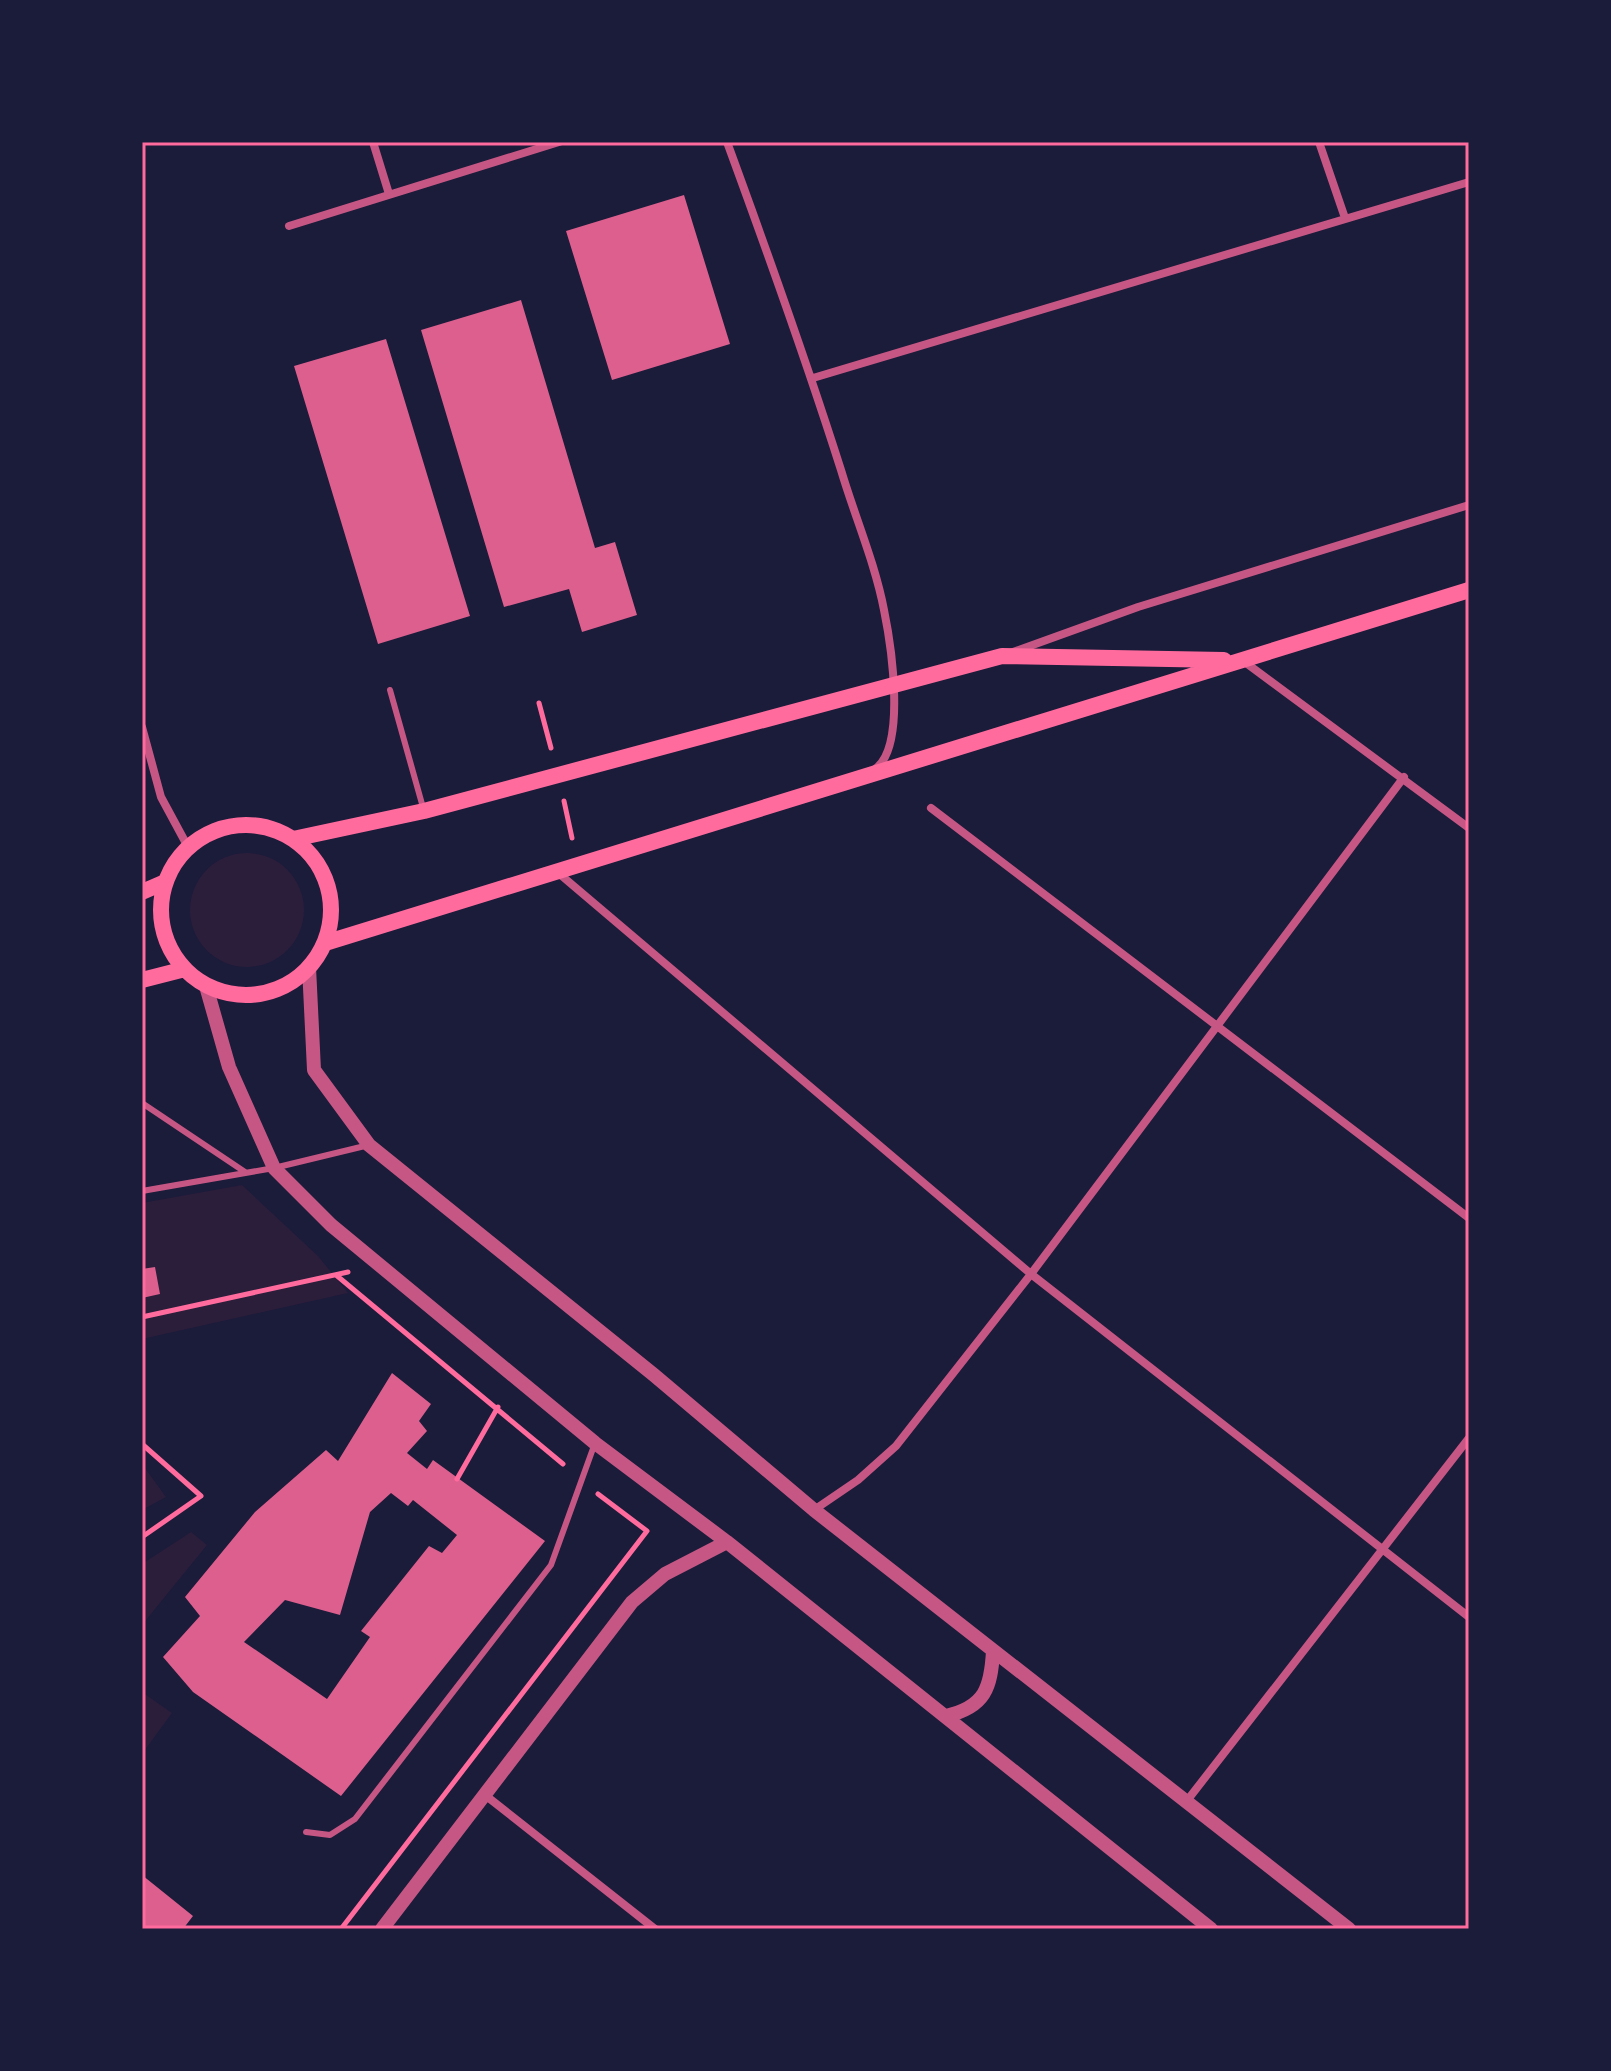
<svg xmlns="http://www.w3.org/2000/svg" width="1611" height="2071" font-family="Helvetica,sans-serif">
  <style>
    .green { fill: #2a1e3b }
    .building { fill: #dd5f8e; fill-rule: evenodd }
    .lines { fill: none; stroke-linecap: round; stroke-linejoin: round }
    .path { stroke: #ff6b9d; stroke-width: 5 }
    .service { stroke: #c65784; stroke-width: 6 }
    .minor { stroke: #c65784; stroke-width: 8 }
    .tertiary { stroke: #c65784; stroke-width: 14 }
    .secondary { stroke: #ff6b9d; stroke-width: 16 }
    .neatline { fill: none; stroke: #ff6b9d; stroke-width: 3 }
  </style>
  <rect width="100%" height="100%" fill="#1b1b3a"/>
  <path class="green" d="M190 910a57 57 0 1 1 114 0a57 57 0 1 1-114 0Z
    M242,1185L318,1256L348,1293L142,1339V1203Z
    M142,1464L166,1497L142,1510Z
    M191,1532L207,1545L142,1625V1564Z
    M142,1692L172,1713L142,1754Z"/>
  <path class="building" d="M684,195L730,344L612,380L566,231Z
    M521,300L595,548L615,542L637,615L582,632L569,589L504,607L421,330Z
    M386,339L470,616L378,644L294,366Z
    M155,1267L160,1294L142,1298V1269Z
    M392,1373L431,1404L419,1421L427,1431L407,1453L427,1469L433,1460L545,1541L341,1796L193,1692L163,1657L200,1616L185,1597L255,1512L326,1450L338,1461ZM391,1493L408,1506L413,1500L457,1535L442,1553L429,1546L361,1631L370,1637L327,1699L244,1642L285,1600L340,1615L370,1512Z
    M142,1875L193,1916L183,1929H142Z"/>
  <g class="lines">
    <path class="path" d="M539,703L551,748
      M564,801L572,838
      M336,1275L563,1464
      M142,1317L348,1272
      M142,1444L201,1496L142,1537
      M457,1479L498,1407
      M341,1929L647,1531L598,1494"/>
    <path class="service" d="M390,690L424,811
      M142,1103L245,1172
      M142,1191L274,1168L369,1145
      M306,1832L330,1835L355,1819L551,1565L595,1443"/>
    <path class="minor" d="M373,142L389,194
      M727,142C767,251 806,360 841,470C855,517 875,563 884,610C891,644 907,747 875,769
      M1319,142L1345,218
      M289,226L559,142
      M813,378L1469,182
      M1013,652L1138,607L1469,505
      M1242,660L1469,828
      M142,727L161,797L188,847
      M931,808L1469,1218
      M556,871L1031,1274L1469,1617
      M814,1510L858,1480L896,1446L1031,1274L1404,777
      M485,1795L655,1929
      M1186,1802L1469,1438"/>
    <path class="tertiary" d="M309,967L314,1070L369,1145L654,1375L814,1510L1349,1929
      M206,986L229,1067L274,1168L331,1225L595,1443L727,1542L1211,1929
      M946,1716C985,1707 991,1688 993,1651
      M382,1929L632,1602L665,1574L727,1542"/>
    <path class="secondary" d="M161 910a85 85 0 1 1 170 0a85 85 0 1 1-170 0Z
      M293,839L424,811L1002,656L1224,660
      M142,892L165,882
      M325,943L1469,590
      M142,980L185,969"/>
  </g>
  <rect width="1611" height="2071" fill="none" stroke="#1b1b3a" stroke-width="288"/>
  <rect x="144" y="144" width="1323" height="1783" class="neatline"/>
</svg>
